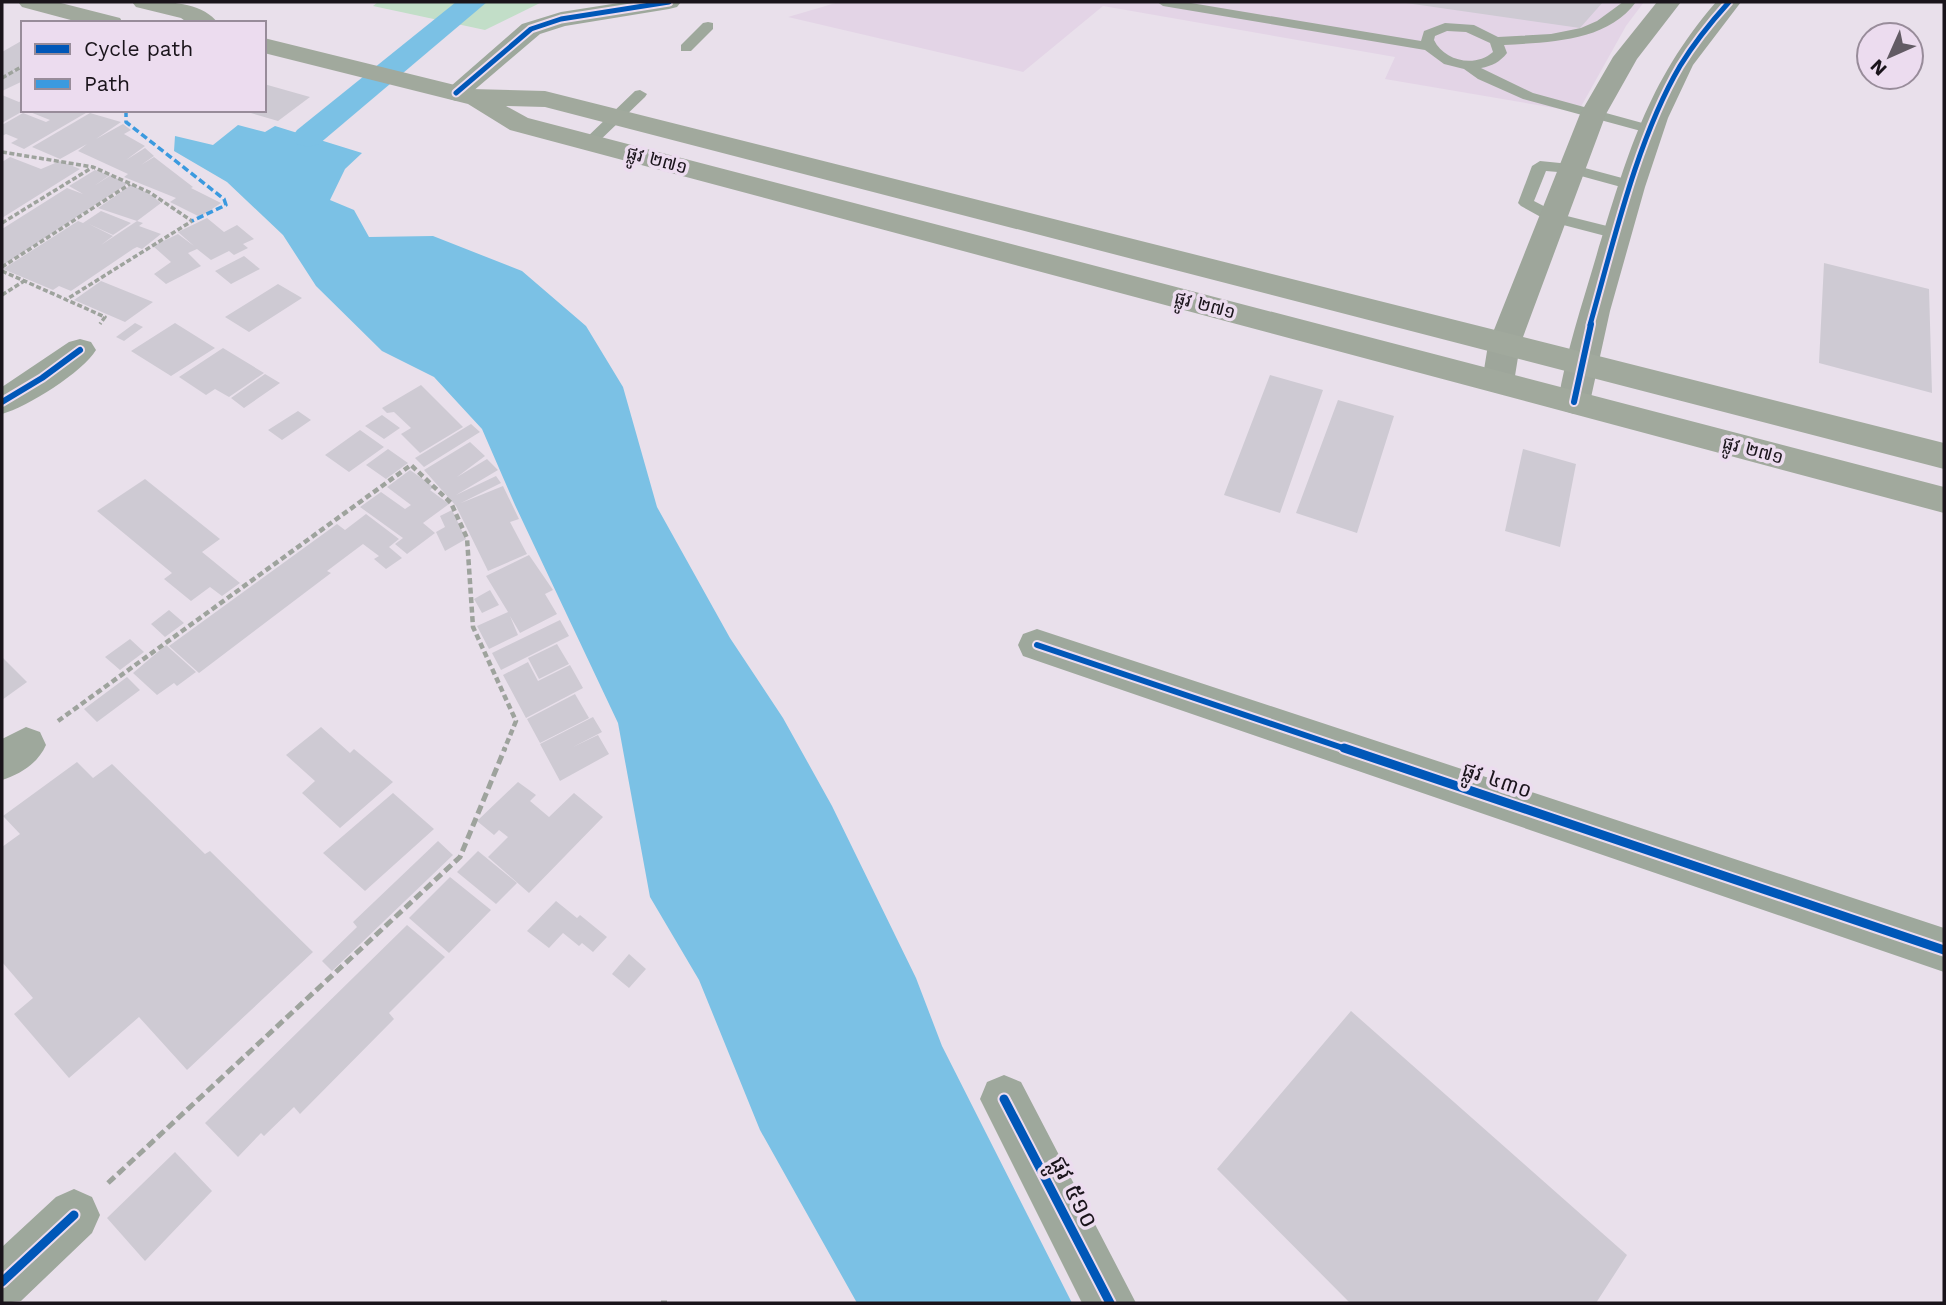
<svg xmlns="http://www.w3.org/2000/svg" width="1946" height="1305" font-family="'Work Sans','Noto Sans Khmer',sans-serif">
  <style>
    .built { fill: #e3d4e6 }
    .green { fill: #c2dec8 }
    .water { fill: #7bc1e5 }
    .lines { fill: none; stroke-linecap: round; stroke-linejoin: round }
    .canal { fill: #7bc1e5; fill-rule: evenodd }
    .building { fill: #cecad3 }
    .path-far2 { stroke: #9ea39d; stroke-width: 3.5; stroke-dasharray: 5 2.5; stroke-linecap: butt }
    .path-far1 { stroke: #9ea39d; stroke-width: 4.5; stroke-dasharray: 6 3.5; stroke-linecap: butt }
    .path { stroke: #9ea39d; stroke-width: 5; stroke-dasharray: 9 4.5; stroke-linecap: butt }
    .lane { fill: #9ea89c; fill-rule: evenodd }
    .street { fill: #9ea89c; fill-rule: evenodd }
    .secondary { fill: #9ea69b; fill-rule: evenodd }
    .primary { fill: #a1a99d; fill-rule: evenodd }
    .quiet { stroke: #3b9adf; stroke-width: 3.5; stroke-dasharray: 7 3.5; stroke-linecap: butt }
    .cycleway-far2-casing { stroke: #ecdcef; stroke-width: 9 }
    .cycleway-far1-casing { stroke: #ecdcef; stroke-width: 10 }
    .cycleway-casing { stroke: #ecdcef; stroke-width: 13 }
    .cycleway-far2 { stroke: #0057b8; stroke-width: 5 }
    .cycleway-far1 { stroke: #0057b8; stroke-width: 6 }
    .cycleway { stroke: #0057b8; stroke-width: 9 }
    .labels { text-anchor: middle; stroke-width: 7; stroke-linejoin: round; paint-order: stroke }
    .far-street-label { font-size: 18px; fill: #1a141b; stroke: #ecdcef }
    .street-label { font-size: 21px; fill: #1a141b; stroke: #ecdcef }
    .near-street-label { font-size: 24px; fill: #1a141b; stroke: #ecdcef }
  </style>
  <rect width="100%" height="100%" fill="#e9e0eb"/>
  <path class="built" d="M839,2H1644L1626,26L1578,112L1385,79L1395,57L1103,6L1023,72L788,17Z"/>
  <path class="green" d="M378,2H542L485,30L373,6Z"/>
  <path class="water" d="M238,125L265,132L275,126L362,153L345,169L330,200L354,210L369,237L433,236L522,271L586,326L623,387L657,507L730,638L783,718L832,806L916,978L942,1046L1072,1303H857L760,1130L699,980L650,897L618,723L515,505L482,429L434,377L382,351L316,286L283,235L227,182L174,151L175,136L213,145Z"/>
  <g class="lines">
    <path class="canal" d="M456,2H487L319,144L308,147L297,144L292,137L297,130Z"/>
  </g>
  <path class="building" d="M1399,2H1603L1580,28Z
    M23,40V66L8,74L23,67V81L2,91V52Z
    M264,84L310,97L278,121L244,111L264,110Z
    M2,95L19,102L23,100V111L2,123Z
    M25,110H91L24,149L11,143L18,139L6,134L2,136V125L23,113L46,122L50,120Z
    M90,113L121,122L96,139L123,124L131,130L124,134L145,146L126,160L145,148L154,156L141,165L154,157L193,187L191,188L221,203L200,217L170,202L176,198L124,177L128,174L78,151L87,144L60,159L32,147Z
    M10,157L41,169L60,161L80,169L2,218V162Z
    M95,170L110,175L94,186L111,175L127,184L2,266V229L67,188L83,194L69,186Z
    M131,185L148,193L161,203L137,221L98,208Z
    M101,211L131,223L113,235L89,224L113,236L101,245L137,221L143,223L139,226L161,234L142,249L137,247L133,249L71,291L59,286L53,290L3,269L78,221L83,223Z
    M207,218L224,232L237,225L254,239L243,244L248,248L234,255L229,251L211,260L197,249L188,253L201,266L166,284L154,274L171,262L153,246L178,234L194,246L178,232Z
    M244,256L260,269L231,284L215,271Z
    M1824,263L1929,289L1932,393L1819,363Z
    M101,281L153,302L125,322L74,300Z
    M278,284L302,298L249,332L225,317Z
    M135,323L143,327L124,341L116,337Z
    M175,323L215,348L171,376L131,351Z
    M223,348L264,373L229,397L215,389L206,395L179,377Z
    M265,374L280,383L244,408L231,398Z
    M1270,375L1323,390L1280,513L1224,495Z
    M421,385L463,427L420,453L401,434L411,428L394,412L387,413L382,408Z
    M1338,400L1394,416L1357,533L1296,513Z
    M298,411L311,420L282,440L268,430Z
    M382,415L400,428L384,439L365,426Z
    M471,424L480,432L424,467L415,458Z
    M360,430L384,447L349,472L325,455Z
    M470,442L485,456L457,477L487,459L498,470L456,495L496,476L501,483L461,503L503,486L519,519L510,522L527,554L488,571L456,506L424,470Z
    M388,449L408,463L386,479L366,465Z
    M1523,449L1576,464L1560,547L1505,531Z
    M410,470L434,487L430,490L449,504L423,523L435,533L407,554L395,544L403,538L360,507L381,492L405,509L411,505L387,487Z
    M145,479L220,539L202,552L240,583L222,596L210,587L191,601L164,579L172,573L97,511Z
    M452,510L466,539L445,551L436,532L445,527L440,516Z
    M366,514L399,539L389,547L402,558L386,569L374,559L379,556L363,544L327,571L331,573L199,673L169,646L337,524L345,530Z
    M529,555L553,590L545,594L557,614L520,633L510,616L518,635L489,649L477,626L508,612L486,576Z
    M490,590L499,605L482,613L474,599Z
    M169,610L184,623L165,637L151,624Z
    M560,620L569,636L501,670L492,653Z
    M130,639L144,652L120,670L105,657Z
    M557,644L569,664L539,679L528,658Z
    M166,645L196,672L177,686L174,683L157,695L133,673Z
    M2,657L27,682L2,700Z
    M528,662L538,681L570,665L583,688L526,718L503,675Z
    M127,677L140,690L97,722L84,709Z
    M575,694L589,718L540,743L527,719Z
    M593,717L602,732L573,747L598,735L609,754L560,781L540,744Z
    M321,727L350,753L354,749L393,782L340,828L302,793L315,781L286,755Z
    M77,762L93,778L112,764L205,854L210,851L313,952L187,1070L139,1017L69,1078L14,1014L33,998L2,962V847L20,834L3,816Z
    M518,782L536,795L530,801L549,817L574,793L603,817L529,893L488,857L508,837L499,830L494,835L477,821Z
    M393,793L434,829L365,891L323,853Z
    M438,841L453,855L332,971L322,961L357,927L353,922Z
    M478,851L517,883L496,904L457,872Z
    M450,877L491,910L449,953L409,918Z
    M556,901L577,918L580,915L607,937L593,952L582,943L579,946L563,933L549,948L527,931Z
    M407,925L445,957L389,1013L394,1019L300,1114L294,1107L264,1136L261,1133L238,1157L205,1123Z
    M629,954L646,969L629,988L612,974Z
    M1351,1011L1627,1255L1596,1303H1350L1217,1169Z
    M175,1152L212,1191L145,1261L107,1218Z"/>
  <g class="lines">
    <path class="path-far2" d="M2,78L23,66
      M2,152L93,167L149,192L192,221L67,299
      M2,223L93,167
      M2,267L130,184
      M2,271L105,317L100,324
      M2,295L24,281"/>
    <path class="path-far1" d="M58,721L411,465L451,503L467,538L473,627L516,721L504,750"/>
    <path class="path" d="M108,1183L460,857L505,748
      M661,1303H667"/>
    <path class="lane" d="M1157,2H1185L1421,41L1424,31L1445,23L1474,25L1498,37L1551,34L1581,28L1597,21L1623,2H1636C1607,42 1549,42 1504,45L1507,53C1500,62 1492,66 1481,68L1533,93L1657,127L1659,130L1652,134L1523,99L1478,79L1464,69L1444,64L1425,50L1163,6ZM1447,31L1466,32L1490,43L1493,52C1475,68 1444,61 1434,40L1435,36Z
      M708,22L713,23V29L691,51H681V45L703,23Z
      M640,90L647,94L645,97L594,146H584L582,143L584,140L635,91Z
      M1540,161L1570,164L1637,182L1640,185L1632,190L1570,173L1546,171L1534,201L1559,214L1623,230L1625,234L1623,238L1617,239L1548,221L1521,206L1518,203L1532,166Z"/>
    <path class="street" d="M625,2H681L677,7L669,9L565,26L540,34L465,98L456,101L447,98L443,93L522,24L561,12Z
      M80,339L91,342L96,350C83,372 27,407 2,414V387L69,342Z
      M1037,629L1944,928V972L1023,656L1018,645L1023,634Z
      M26,727L40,732L46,745C38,763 21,774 2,780V739Z
      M1004,1075L1021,1082L1136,1303H1082L980,1099L987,1082Z
      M74,1189L92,1197L100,1215L92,1233L21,1301L2,1303V1247L56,1197Z"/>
    <path class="secondary" d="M1657,2H1681L1637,59L1606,114L1520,345L1514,382L1509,390L1498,393L1487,390L1482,382L1488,345L1580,114L1613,57Z
      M1716,2H1741L1693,65L1668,118L1645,187L1610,311L1590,402L1586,410L1574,414L1562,410L1558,402C1566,352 1582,305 1596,257C1627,157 1646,83 1716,2Z"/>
    <path class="primary" d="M18,2H57L120,18L123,23H82L22,7Z
      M132,2C158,1 201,0 218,23H188L181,18L136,7Z
      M264,38L471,89L545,91L1944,443V469L545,107L506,106L528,118L1944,487V513L510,130L468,104L264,53Z"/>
    <path class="quiet" d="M126,110V122L224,199L226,205L192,221"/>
    <defs>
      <path id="cycleway-far2" d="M456,93L531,29L561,19L669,2
        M1590,325C1613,244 1637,139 1680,66C1694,43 1711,22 1729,2"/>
      <path id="cycleway-far1" d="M2,402L42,378L80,350
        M1574,402L1591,324
        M1037,645L1349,750"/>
      <path id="cycleway" d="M1344,748L1944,950
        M1004,1099L1110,1303
        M2,1282L74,1215"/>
    </defs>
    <use href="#cycleway-far2" class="cycleway-far2-casing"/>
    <use href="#cycleway-far1" class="cycleway-far1-casing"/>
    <use href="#cycleway" class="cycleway-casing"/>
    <use href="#cycleway-far2" class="cycleway-far2"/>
    <use href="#cycleway-far1" class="cycleway-far1"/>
    <use href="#cycleway" class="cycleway"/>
  </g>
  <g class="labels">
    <g class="far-street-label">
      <text transform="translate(657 160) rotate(15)" y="6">ផ្លូវ ២៧១</text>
      <text transform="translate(1205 305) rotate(15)" y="6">ផ្លូវ ២៧១</text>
      <text transform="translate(1753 450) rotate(15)" y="6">ផ្លូវ ២៧១</text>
    </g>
    <g class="street-label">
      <text transform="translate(1497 780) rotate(19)" y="7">ផ្លូវ ៤៣០</text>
    </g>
    <g class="near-street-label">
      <text transform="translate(1074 1192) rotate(63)" y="8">ផ្លូវ ៥១០</text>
    </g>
  </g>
  <rect width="1946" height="1305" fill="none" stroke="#1a141b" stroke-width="7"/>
  <rect x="21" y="21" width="245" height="91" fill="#ecdcef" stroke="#988c9a" stroke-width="2"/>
  <rect x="35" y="44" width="35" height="10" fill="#0057b8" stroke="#988c9a" stroke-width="2"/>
  <text x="84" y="56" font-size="21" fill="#1a141b">Cycle path</text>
  <rect x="35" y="79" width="35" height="10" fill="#3b9adf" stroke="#988c9a" stroke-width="2"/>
  <text x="84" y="91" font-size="21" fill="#1a141b">Path</text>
  <g transform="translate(1890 56) rotate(225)"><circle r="33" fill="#ecdcef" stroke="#988c9a" stroke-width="2"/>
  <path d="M0-5L12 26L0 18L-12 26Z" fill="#625b64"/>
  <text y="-10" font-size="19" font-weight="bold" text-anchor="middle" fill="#1a141b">N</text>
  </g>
</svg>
